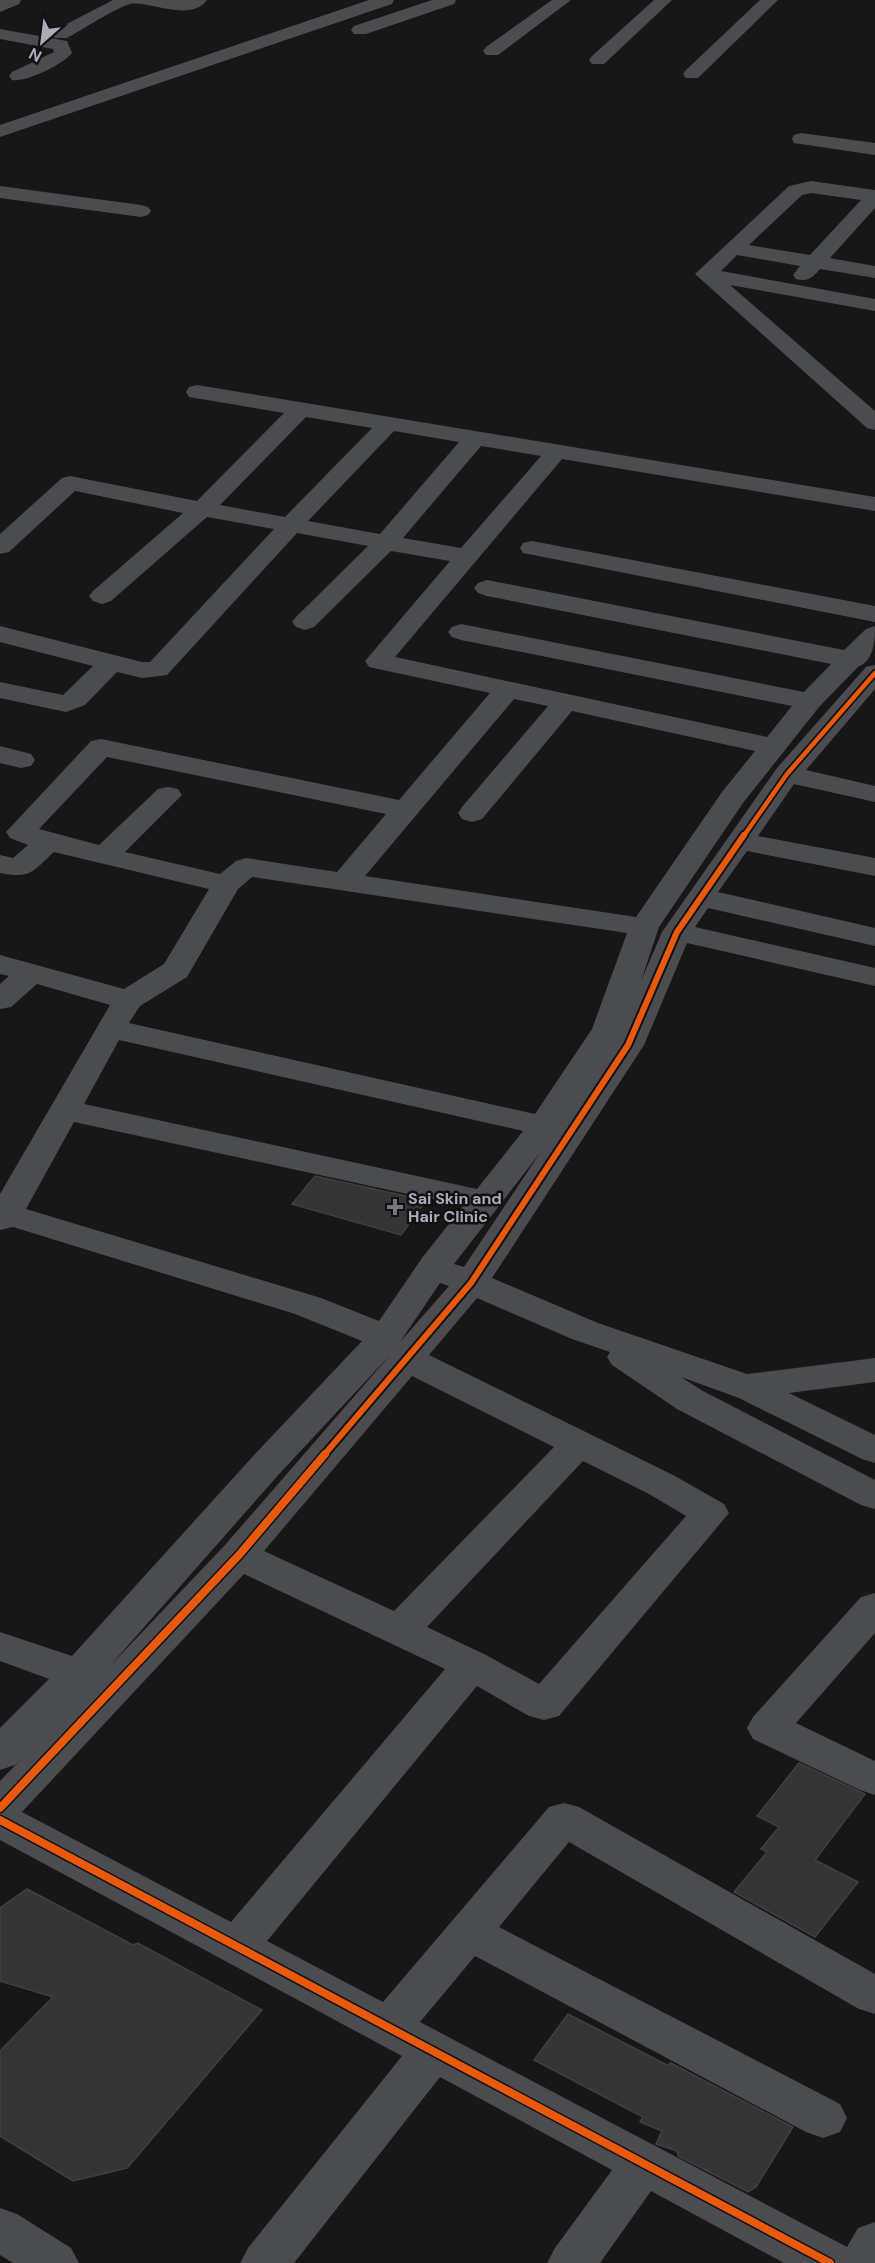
<svg xmlns="http://www.w3.org/2000/svg" width="875" height="2263" font-family="'DM Sans',sans-serif">
  <style>
    .building { fill: #353536; stroke: #3f4043; stroke-width: 1.5 }
    .lines { fill: none; stroke-linecap: round; stroke-linejoin: round }
    .minor { fill: #4b4c50; fill-rule: evenodd }
    .cycleway-far2-casing { stroke: #111113; stroke-width: 8 }
    .cycleway-far1-casing { stroke: #111113; stroke-width: 10 }
    .cycleway-casing { stroke: #111113; stroke-width: 11 }
    .cycleway-far2 { stroke: #e8590c; stroke-width: 4.5 }
    .cycleway-far1 { stroke: #e8590c; stroke-width: 6 }
    .cycleway { stroke: #e8590c; stroke-width: 8 }
    .poi-dot { fill: #757880; stroke: #111113; stroke-width: 2 }
    .labels { text-anchor: middle; stroke-width: 5; stroke-linejoin: round; paint-order: stroke }
    .poi-label { font-size: 16px; font-weight: bold; fill: #a8adb8; stroke: #111113; text-anchor: start }
  </style>
  <rect width="100%" height="100%" fill="#171717"/>
  <path class="building" d="M315,1176L415,1198L426,1201L401,1235L292,1204Z
    M799,1763L865,1794L815,1860L858,1882L815,1937L734,1892L767,1852L761,1849L779,1827L757,1816Z
    M27,1889L133,1945L138,1943L262,2010L127,2168L73,2181L0,2136V2051L53,1997L0,1981V1908Z
    M568,2014L667,2065L671,2063L793,2127L756,2187L748,2192L678,2156L677,2151L656,2144L662,2131L640,2122L643,2117L534,2060Z"/>
  <g class="lines">
    <path class="minor" d="M0,0H21L19,4L0,12Z
      M113,0H207C190,23 148,0 130,4C115,8 82,30 67,38H55L52,34L55,30Z
      M369,0H394L392,4L0,137V125Z
      M432,0H456L454,4L366,34H354L351,30L354,26Z
      M552,0H571L498,55H486L483,51L486,47Z
      M654,0H672L604,64H592L589,60L592,56Z
      M760,0H778L698,78H686L683,74L686,70Z
      M0,29L67,41L72,53C64,64 25,83 12,80L9,76L12,72L54,52L53,49L0,39Z
      M801,133L875,143V155L794,143L792,139L794,135Z
      M811,181L875,190V208L830,258L875,266V278L820,269C812,278 808,282 796,279L793,275L800,266L737,255L721,271L875,299V311L730,285L875,411V430L867,428L695,274L789,186ZM811,193L861,200L810,255L749,245L802,195Z
      M0,186L141,205L148,207L151,211L148,215L141,217L0,198Z
      M197,385L875,497V511L562,459L395,657L767,737L792,706L461,640L452,637L448,632L452,627L461,624L804,692L831,664L487,596L478,593L474,588L478,583L487,580L844,650L866,629L875,626C875,642 874,660 858,667L819,707L743,803L659,927L641,981L662,932L777,768L866,667L875,665V689L806,770L875,786V802L794,784L758,836L875,858V876L747,851L718,892L875,928V946L708,908L695,927L875,968V986L687,943L644,1045L492,1278L598,1323L747,1374L875,1358V1382L789,1393L875,1435V1463L862,1459L739,1398L681,1377L703,1391L875,1480V1509L861,1505L677,1409L612,1365L607,1357L610,1352L572,1339L477,1298L429,1355L675,1476L724,1504L729,1513L559,1716L544,1720L529,1716L477,1686L267,1941L383,2002L549,1807L564,1803L579,1807L875,1974V2014L859,2009L569,1842L499,1927L840,2104L847,2118L840,2132L823,2138L806,2132L475,1956L420,2022L847,2247L858,2228L875,2222V2263H784L651,2191L600,2263H547L555,2248L612,2170L440,2077L294,2263H240L248,2248L402,2056L0,1840V1781L28,1752L15,1765L0,1770V1728L49,1679L0,1661V1632L72,1656L255,1454L362,1341L295,1314L13,1227L0,1230V1194L110,1005L37,984L11,1007L0,1009V984L9,976L0,974V955L124,989L164,964L209,889L54,852C32,872 31,879 0,873V855L13,858L28,845L10,838L6,832L91,741L101,739L399,800L490,693L369,667L365,661L450,561L391,551L314,627L305,630L296,627L292,622L296,617L368,546L297,533L167,675L142,678L117,672L85,705L66,712L0,698V682L63,695L93,666L0,642V626L142,662H150L274,529L207,517L111,601L102,604L93,601L89,596L93,591L183,513L75,491L9,552L0,554V534L62,478L70,476L197,501L284,413L189,397L186,392L189,387ZM306,417L372,428L285,517L220,505ZM394,431L459,442L380,534L308,521ZM481,446L541,456L461,548L403,538ZM514,699L548,706L462,807L458,813L462,819L472,822L482,819L572,711L755,751L722,792L636,917L365,876ZM107,757L386,814L337,872L246,858L236,861L220,874L125,852L182,795L178,789L168,787L158,789L99,845L39,829ZM252,877L627,933L592,1029L535,1114L129,1023L140,1006L187,977L238,889ZM119,1040L523,1131L477,1189L84,1104ZM74,1122L463,1206L422,1258L379,1321L321,1298L26,1209ZM540,1153L464,1267L454,1264ZM440,1283L449,1286L400,1342ZM391,1354L225,1545L109,1667L281,1472ZM412,1376L554,1447L394,1611L264,1551ZM583,1461L649,1494L686,1516L539,1684L486,1655L427,1627ZM244,1574L445,1669L231,1922L22,1812Z
      M532,541L875,606V622L523,553L520,548L523,543Z
      M0,746L31,754L35,760L31,766L21,768L0,763Z
      M875,1593V1633L796,1723L875,1761V1795L860,1790L753,1739L747,1728L753,1717L861,1597Z
      M0,2208L17,2214L71,2248L79,2263H13L0,2255Z"/>
    <defs>
      <path id="cycleway-far2" d="M743,837L787,774L875,673"/>
      <path id="cycleway-far1" d="M324,1455L471,1283L628,1045L677,932L744,835"/>
      <path id="cycleway" d="M0,1808L239,1555L325,1454
        M0,1820L830,2263"/>
    </defs>
    <use href="#cycleway-far2" class="cycleway-far2-casing"/>
    <use href="#cycleway-far1" class="cycleway-far1-casing"/>
    <use href="#cycleway" class="cycleway-casing"/>
    <use href="#cycleway-far2" class="cycleway-far2"/>
    <use href="#cycleway-far1" class="cycleway-far1"/>
    <use href="#cycleway" class="cycleway"/>
  </g>
  <path class="poi-dot" d="M392 1198h6v6h6v6h-6v6h-6v-6h-6v-6h6z"/>
  <g class="labels">
    <g class="poi-label">
      <text x="408" y="1204">Sai Skin and<tspan x="408" dy="18">Hair Clinic</tspan></text>
    </g>
  </g>
  <g transform="translate(42 42) rotate(208)" stroke="#111113" stroke-width="4.5" paint-order="stroke">
  <path d="M0-4.5L10 22L0 15L-10 22Z" fill="#a8adb8"/>
  <text y="-9" font-size="16" font-weight="bold" text-anchor="middle" fill="#a8adb8">N</text>
  </g>
</svg>
